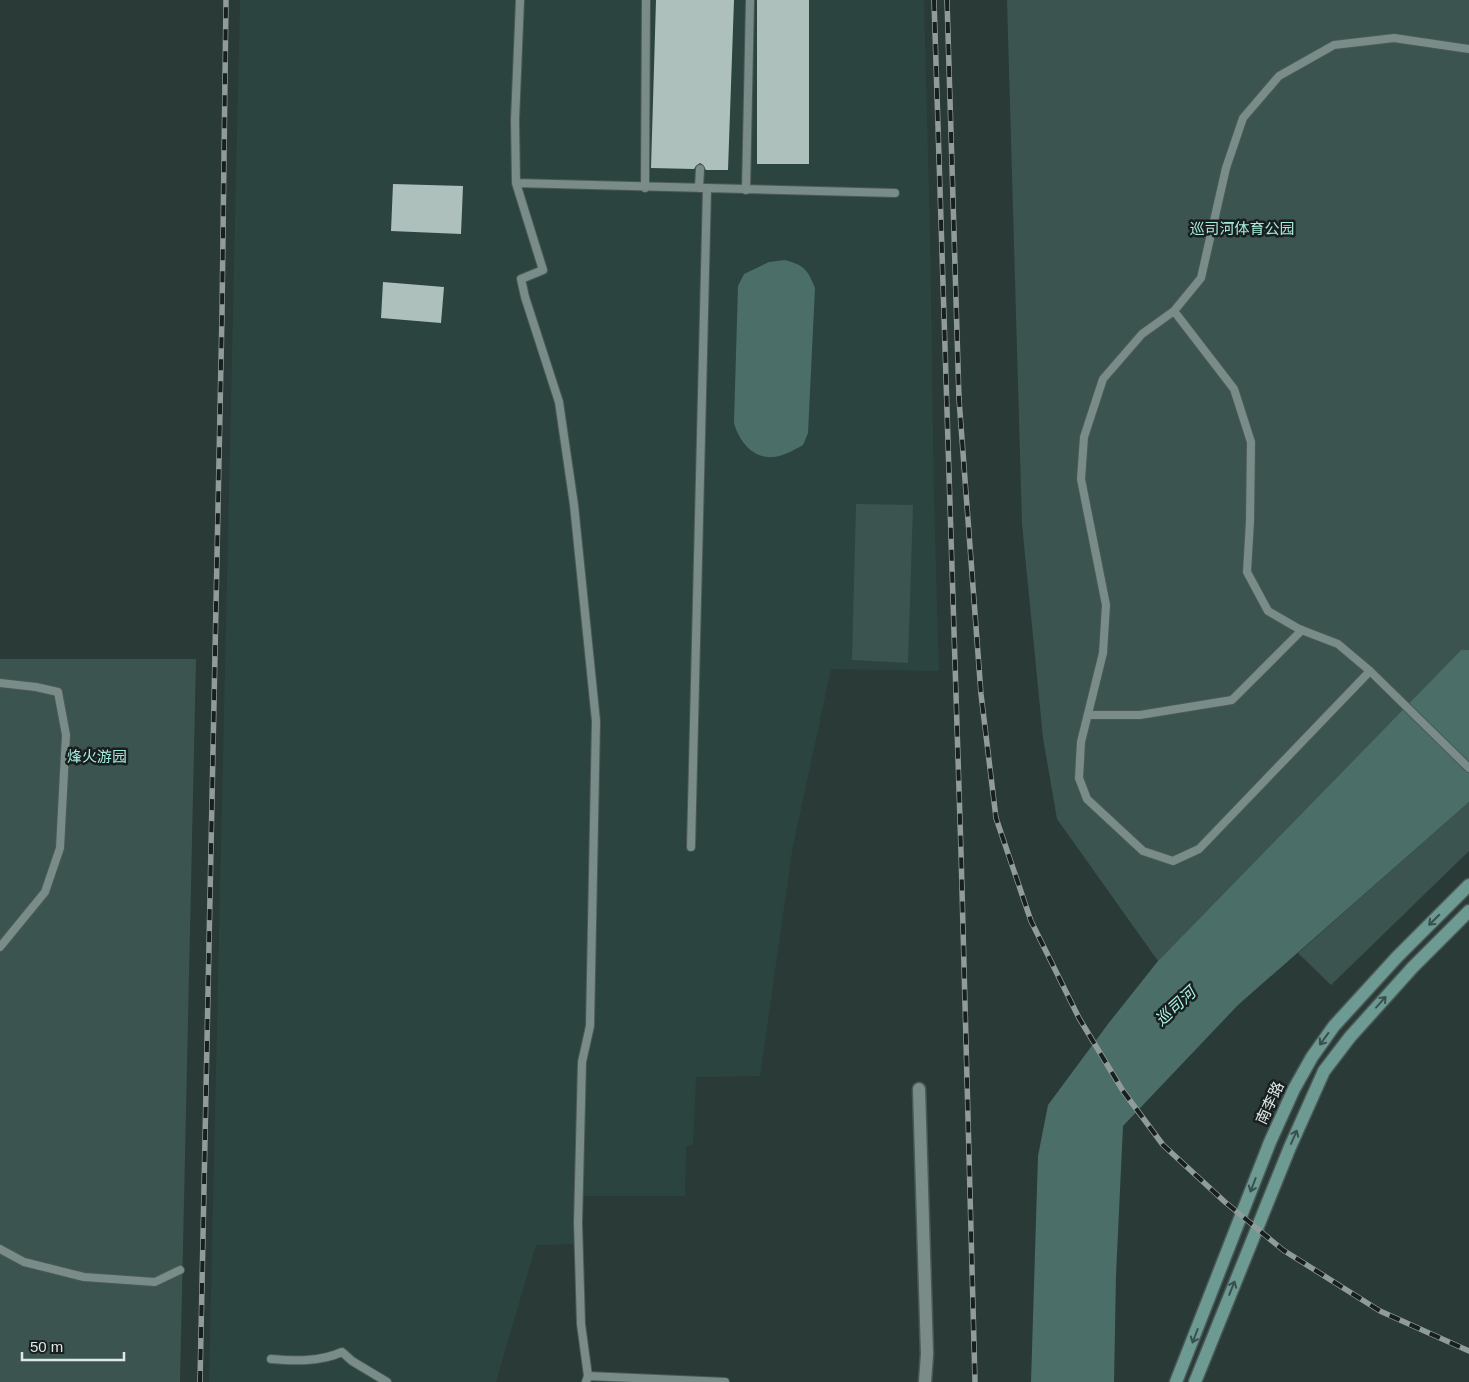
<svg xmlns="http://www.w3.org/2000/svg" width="1469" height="1382" font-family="Helvetica,'Noto Sans SC',sans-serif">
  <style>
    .built { fill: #2c443f }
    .green { fill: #3c544f }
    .water { fill: #4b6f68 }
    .building { fill: #adc0bc }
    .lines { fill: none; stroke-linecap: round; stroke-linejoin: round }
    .lane-casing { stroke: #4b5956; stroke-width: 10 }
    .street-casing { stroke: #4b5956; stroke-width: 15 }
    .secondary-casing { stroke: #4b5956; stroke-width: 15 }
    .lane { stroke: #7a8c88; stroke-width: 8 }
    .street { stroke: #7a8c88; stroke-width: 12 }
    .secondary { stroke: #6d9a93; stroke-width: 12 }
    .rail-casing { stroke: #909c9a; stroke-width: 5.5 }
    .rail { stroke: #181f1e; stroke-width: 4; stroke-dasharray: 11; stroke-linecap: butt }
    .oneway { stroke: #3a504d }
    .labels { text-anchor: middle; stroke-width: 5; stroke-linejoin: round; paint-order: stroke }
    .park-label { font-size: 15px; fill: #a6ecdf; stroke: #181f1e }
    .street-label { font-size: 15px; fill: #dee8e6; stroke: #181f1e }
    .water-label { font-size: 16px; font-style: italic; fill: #aef5e7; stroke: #181f1e }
  </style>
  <rect width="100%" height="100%" fill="#2a3a37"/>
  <path class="built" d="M240,0H924L930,233L934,501L939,671L831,669L792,851L760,1076L696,1077L693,1145L686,1146L685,1196H576L573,1244L536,1245L496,1382H209Z"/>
  <path class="green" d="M1007,0H1469V650H1461L1158,961L1057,819L1043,738L1022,524Z
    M856,504L913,505L908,663L852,660Z
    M0,659H196L180,1382H0Z
    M1469,802V851L1331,985L1298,953Z"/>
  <path class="water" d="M785,260C804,265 808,270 815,288L808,433L803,445C794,450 784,456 773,457C753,459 739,441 734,423L738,286L744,274L769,262Z
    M1461,650H1469V802L1238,1005L1123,1126L1116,1275L1114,1382H1031L1038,1156L1048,1105L1108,1024L1158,961Z"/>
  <path class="building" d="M656,0H734L728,170H706L703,165L700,163L696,166L694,169L651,168Z
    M757,0H809V164H757Z
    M393,184L463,186L461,234L391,231Z
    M383,282L444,287L441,323L381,318Z"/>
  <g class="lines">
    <defs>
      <path id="lane" d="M520,0L515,120L516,183L543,270L521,279L525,297L559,402L574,505L596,721L590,1026L582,1062L578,1223L581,1324L588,1376L586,1382
        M516,183L895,193
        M645,188L646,0
        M699,188L700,169
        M746,190L750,0
        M1174,311L1234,389L1251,442L1250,521L1247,572L1268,611L1299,629L1338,644L1370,671L1469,768
        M1370,671L1199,849L1173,861L1143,851L1087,799L1079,778L1081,742L1103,653L1106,605L1081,479L1084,437L1103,379L1142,334L1174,311L1201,278L1226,168L1243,118L1279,76L1334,45L1394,38L1469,49
        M0,683L36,687L58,692L66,735L60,848L45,892L0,947
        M1088,715H1140L1232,700L1302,630
        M691,847L707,189
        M0,1249L24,1262L84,1277L155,1282L180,1270
        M271,1359C294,1361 320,1362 342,1352L352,1361L387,1382
        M588,1376L725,1382"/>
      <path id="street" d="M919,1089L927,1354L925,1382"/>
      <path id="secondary" d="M1176,1382L1270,1142L1294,1089L1312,1057L1334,1026L1397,957L1469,885
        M1195,1382L1290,1147L1324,1071L1350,1037L1413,967L1469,911"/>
    </defs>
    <use href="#lane" class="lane-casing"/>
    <use href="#street" class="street-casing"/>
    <use href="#secondary" class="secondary-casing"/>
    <use href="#lane" class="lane"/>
    <use href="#street" class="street"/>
    <use href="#secondary" class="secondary"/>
    <defs>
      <path id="rail" d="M934,0L961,852L975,1382
        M947,0L959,399L981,694L996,818L1031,921L1079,1018L1123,1091L1163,1145L1225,1202L1283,1250L1380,1311L1469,1351
        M200,1382L222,314L226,0"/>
    </defs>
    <use href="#rail" class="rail-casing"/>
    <use href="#rail" class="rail"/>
  </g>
  <defs><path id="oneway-shaft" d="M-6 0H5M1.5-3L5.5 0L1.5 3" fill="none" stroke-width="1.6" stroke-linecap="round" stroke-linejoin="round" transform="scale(1.25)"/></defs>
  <g class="oneway">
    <use href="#oneway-shaft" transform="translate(1434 920) rotate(135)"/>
    <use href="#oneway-shaft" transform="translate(1381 1002) rotate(-48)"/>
    <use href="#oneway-shaft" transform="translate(1324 1039) rotate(126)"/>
    <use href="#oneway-shaft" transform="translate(1294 1137) rotate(-66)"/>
    <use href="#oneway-shaft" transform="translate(1253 1185) rotate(111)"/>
    <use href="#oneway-shaft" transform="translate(1232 1288) rotate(-68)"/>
    <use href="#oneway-shaft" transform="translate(1195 1336) rotate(111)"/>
  </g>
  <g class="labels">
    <g class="park-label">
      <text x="1242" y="234">巡司河体育公园</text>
      <text x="97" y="762">烽火游园</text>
    </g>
    <g class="street-label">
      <text transform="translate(1270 1103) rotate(-65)" y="5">南李路</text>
    </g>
    <g class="water-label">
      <text transform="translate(1175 1006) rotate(-43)" y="6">巡司河</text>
    </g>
  </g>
  <path d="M22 1352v8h102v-8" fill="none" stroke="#dee8e6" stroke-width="2.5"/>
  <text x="30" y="1352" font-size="15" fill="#dee8e6" stroke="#181f1e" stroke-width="4" paint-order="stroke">50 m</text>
</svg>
